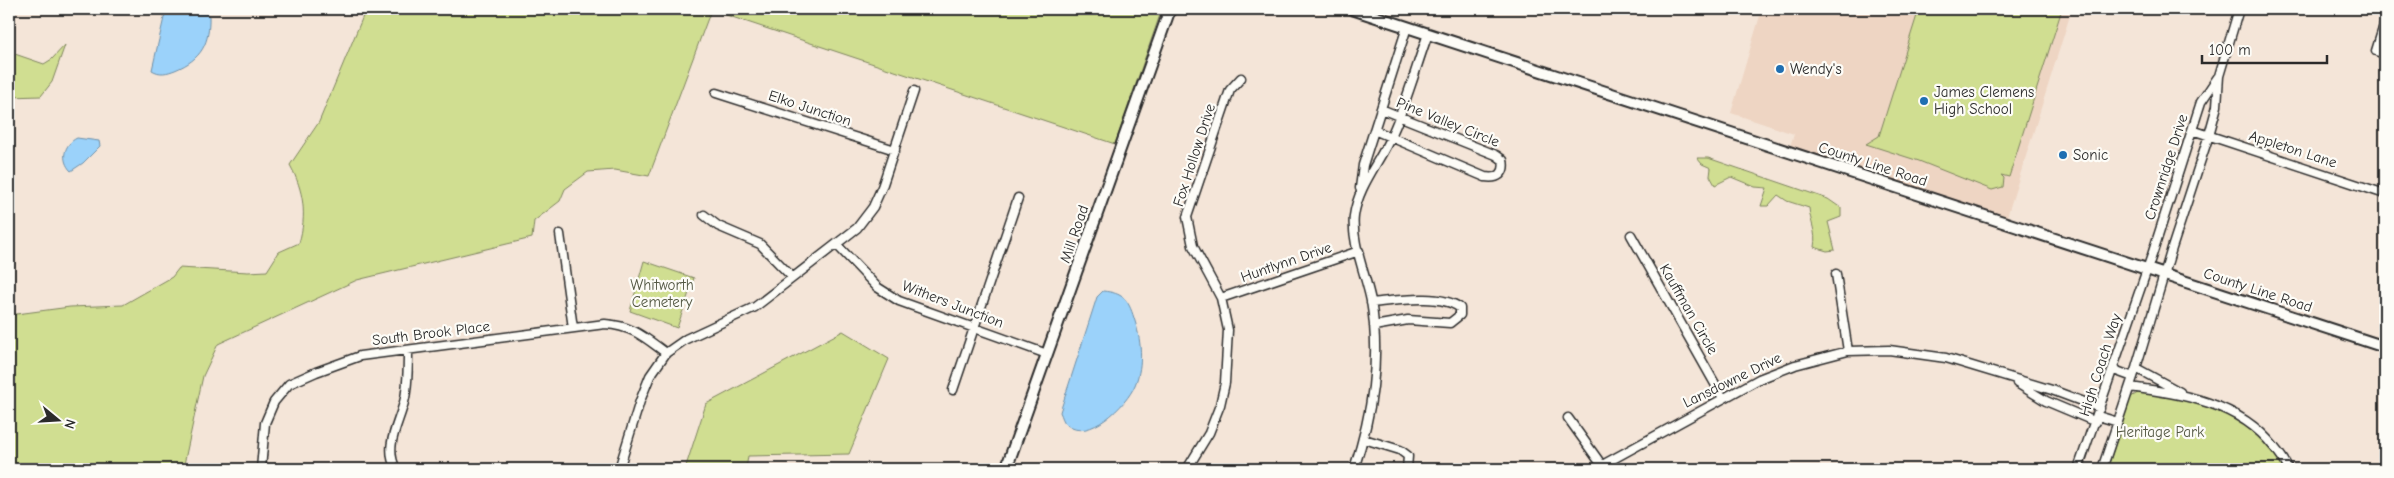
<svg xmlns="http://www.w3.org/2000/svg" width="2394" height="478" font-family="'Comic Neue',sans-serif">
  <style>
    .built { fill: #eed5c3 }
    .green { fill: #d0de91; stroke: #7e845e }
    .water { fill: #9bd2fa; stroke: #6e8fa7 }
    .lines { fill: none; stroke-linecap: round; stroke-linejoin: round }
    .street-casing { stroke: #2b2b2b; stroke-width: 11 }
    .secondary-casing { stroke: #2b2b2b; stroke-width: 14 }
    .street { stroke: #fdfcf7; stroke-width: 8 }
    .secondary { stroke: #fdfcf7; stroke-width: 10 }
    .poi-dot { fill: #1f6fb2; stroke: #fdfcf7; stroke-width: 2 }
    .labels { text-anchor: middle; stroke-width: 4.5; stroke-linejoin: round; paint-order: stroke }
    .poi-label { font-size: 15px; fill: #2b2b2b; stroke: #fdfcf7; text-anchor: start }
    .street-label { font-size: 15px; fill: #2b2b2b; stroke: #fdfcf7 }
    .park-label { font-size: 15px; fill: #545844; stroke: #fdfcf7 }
  </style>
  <rect width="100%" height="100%" fill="#f4e5d8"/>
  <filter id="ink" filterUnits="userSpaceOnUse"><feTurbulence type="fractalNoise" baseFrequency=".02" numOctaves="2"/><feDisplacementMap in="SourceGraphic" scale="10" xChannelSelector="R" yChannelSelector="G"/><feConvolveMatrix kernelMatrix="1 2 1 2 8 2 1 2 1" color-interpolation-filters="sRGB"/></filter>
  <g filter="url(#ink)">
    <path class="built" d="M1762,9H2072L2005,223L1788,152L1794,134L1731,113Z"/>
    <path class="green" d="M366,9H1162L1115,144L711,10L649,176L615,170L588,172L565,189L560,201L534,221L532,238L357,280L218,344L203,376L183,469H9V315L70,307L123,305L172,277L179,268L248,272L267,271L279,252L299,243C307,215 304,191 290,165L319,122Z
      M1919,9H2062L2009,177L2001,175L2004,178L2003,187L1992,190L1919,161L1866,144L1879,136Z
      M65,45L52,82L41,96L9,97V52L44,64L52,59Z
      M1697,158H1708L1828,199L1841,208V217L1828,222L1835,250L1827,251L1814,247C1817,232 1810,222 1809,208L1787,201L1778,195L1768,206H1761L1767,188L1755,187L1731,177L1715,185L1710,176L1711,168L1702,164Z
      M644,261L694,278L677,328L630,311Z
      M843,331L889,359L849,454L748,456L746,469H685L706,404Z
      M2141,391C2192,400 2262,415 2284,469H2107L2131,397Z"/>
    <path class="water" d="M166,9H194L209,15C210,43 202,59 175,70C167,73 160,75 152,70Z
      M77,138L99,141L100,146L83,163L71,171C60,160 64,144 77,138Z
      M1103,291C1123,293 1128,299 1134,318C1141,339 1144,364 1135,385C1127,405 1088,443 1067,425C1063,422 1062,416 1060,412L1097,297Z"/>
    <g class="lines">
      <defs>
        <path id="street" d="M2385,22L2376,51L2385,54
          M716,93L895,150
          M1374,130L1485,177C1498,179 1506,174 1503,160L1496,155L1381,109
          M2192,130L2385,194
          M1360,188L1363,165L1407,27
          M704,215L718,226L760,244L792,277
          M560,234L573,328
          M1631,235L1723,398
          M837,245L877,287L899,301L1047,354
          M1836,274L1848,351
          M1221,298L1359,251
          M1371,303C1394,301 1441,293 1460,308V315L1450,323L1408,320L1374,326
          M2136,368L2180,392
          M2114,370L2133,377
          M2017,383L2046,401L2096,422
          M2130,387C2182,394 2239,402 2274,447C2280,454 2285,460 2288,469
          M953,390L1018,198
          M2098,416L2118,422
          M1568,418L1601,464
          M1364,439L1400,450L1408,456L1407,469
          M261,469L265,423L274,402L289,384L316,372L360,356L605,324C633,326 644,337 666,353
          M396,469C383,445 400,423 405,398C408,382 408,367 408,351
          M619,469L640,401L650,376L666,353L686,339L755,307L857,228L873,207L882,187L914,91
          M1187,469L1209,433L1220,405L1225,383L1228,330L1221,298L1193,246L1187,217L1230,90L1241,78
          M1354,469C1372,414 1381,360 1371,301C1366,275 1351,242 1354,216C1358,186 1380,162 1392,134C1407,102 1416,67 1428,34
          M1595,469L1759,379L1795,365L1848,351L1889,350L1946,358L2052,390L2100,408
          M2078,469L2152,255L2201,102L2218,77
          M2102,469L2136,368L2172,248L2209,135L2217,106L2219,76L2239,9"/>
        <path id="secondary" d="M1352,9L2385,347
          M1006,469L1170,9"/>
      </defs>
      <use href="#street" class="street-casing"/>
      <use href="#secondary" class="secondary-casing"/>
      <use href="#street" class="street"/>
      <use href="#secondary" class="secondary"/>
    </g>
  </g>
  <g class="poi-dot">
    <circle cx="1780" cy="69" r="5"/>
    <circle cx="1924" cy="101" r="5"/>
    <circle cx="2063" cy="155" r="5"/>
  </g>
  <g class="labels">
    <g class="poi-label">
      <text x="1790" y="74">Wendy's</text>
      <text x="1934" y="97">James Clemens<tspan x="1934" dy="17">High School</tspan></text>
      <text x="2073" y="160">Sonic</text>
    </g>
    <g class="street-label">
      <text transform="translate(810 108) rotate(18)" y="5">Elko Junction</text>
      <text transform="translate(1448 122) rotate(22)" y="5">Pine Valley Circle</text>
      <text transform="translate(2293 149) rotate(18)" y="5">Appleton Lane</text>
      <text transform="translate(1194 155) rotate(-72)" y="5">Fox Hollow Drive</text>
      <text transform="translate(1873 164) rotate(18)" y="5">County Line Road</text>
      <text transform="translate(2166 167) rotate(-72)" y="5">Crownridge Drive</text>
      <text transform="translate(1074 234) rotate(-71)" y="5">Mill Road</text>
      <text transform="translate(1286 262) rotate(-19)" y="5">Huntlynn Drive</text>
      <text transform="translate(2258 290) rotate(18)" y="5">County Line Road</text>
      <text transform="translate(953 304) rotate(21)" y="5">Withers Junction</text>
      <text transform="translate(1689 309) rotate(60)" y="5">Kauffman Circle</text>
      <text transform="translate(431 333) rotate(-7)" y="5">South Brook Place</text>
      <text transform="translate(2100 365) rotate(-72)" y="5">High Coach Way</text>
      <text transform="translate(1732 380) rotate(-26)" y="5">Lansdowne Drive</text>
    </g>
    <g class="park-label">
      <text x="662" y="290">Whitworth<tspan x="662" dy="17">Cemetery</tspan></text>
      <text x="2160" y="437">Heritage Park</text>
    </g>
  </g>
  <rect width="2394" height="478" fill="none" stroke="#fdfcf7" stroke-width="30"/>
  <rect x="15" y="15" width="2364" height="448" fill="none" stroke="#2b2b2b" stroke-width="2" filter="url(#ink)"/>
  <g transform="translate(58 420) rotate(108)" stroke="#fdfcf7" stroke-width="4" paint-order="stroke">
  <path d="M0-4L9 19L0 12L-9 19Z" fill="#2b2b2b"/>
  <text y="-8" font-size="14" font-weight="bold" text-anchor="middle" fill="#2b2b2b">N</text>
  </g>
  <path d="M2202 55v8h125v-8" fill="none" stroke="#2b2b2b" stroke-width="2.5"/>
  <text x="2209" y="55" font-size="15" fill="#2b2b2b" stroke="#fdfcf7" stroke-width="4" paint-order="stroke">100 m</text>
</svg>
